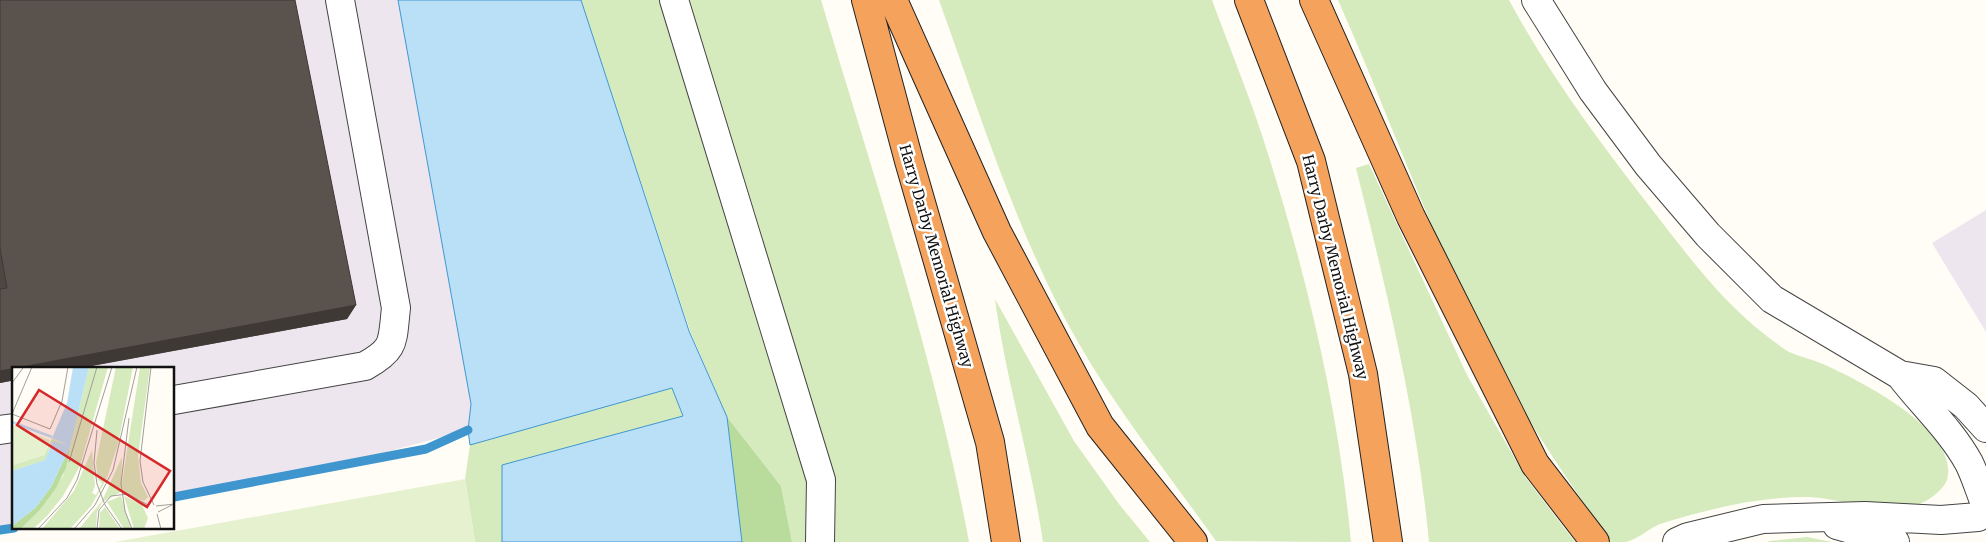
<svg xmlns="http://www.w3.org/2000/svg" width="1986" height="542" font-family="Merriweather,serif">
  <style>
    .industrial { fill: #eee6ef }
    .green { fill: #d5ebbd }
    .forest { fill: #b9dc9c }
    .pitch { fill: #e6f2cf }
    .water { fill: #b9e0f7; stroke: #3f96cf }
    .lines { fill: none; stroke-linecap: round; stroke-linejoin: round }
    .stream { stroke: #3f96cf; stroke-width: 9 }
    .minor-casing { stroke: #444; stroke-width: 30 }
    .highway-casing { stroke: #222; stroke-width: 30 }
    .minor { stroke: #fff; stroke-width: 28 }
    .highway { stroke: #f5a25d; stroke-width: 28 }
    .wall { fill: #4d4742 }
    .shaded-wall { fill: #3f3936 }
    .building { fill: #5a524d; stroke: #3f3936 }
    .labels { text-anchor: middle; stroke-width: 5; stroke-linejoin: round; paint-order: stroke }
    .street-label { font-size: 15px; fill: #111; stroke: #fff }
    .inset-river { fill: none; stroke: #b9e0f7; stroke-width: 2.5 }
    .inset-road { fill: none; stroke: #a09f9a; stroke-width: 1 }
    .view { fill: #d62828; fill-opacity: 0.15; stroke: #d62828; stroke-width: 2.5 }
    .inset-edge { fill: none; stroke: #111; stroke-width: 2.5 }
  </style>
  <rect width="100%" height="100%" fill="#fffdf5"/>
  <path class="industrial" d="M0,0H398L471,404L468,430L338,465L174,497V368H14V528L0,530Z
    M1986,210V332L1932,243Z"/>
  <path class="green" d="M581,0H821C874,179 935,358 969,542H792L781,486L727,417L690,331Z
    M939,0H1212C1231,52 1253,104 1269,157C1308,281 1339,412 1351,542L1216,541C1169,475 1118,412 1078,342C1019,240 979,111 939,0Z
    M1338,0H1509C1550,76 1601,144 1654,212C1688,256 1723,303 1768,337C1775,342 1782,348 1789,352C1800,357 1812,359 1823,364C1858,380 1954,427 1948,475C1947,483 1944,486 1938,492C1906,524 1849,499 1809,497C1761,496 1709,509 1663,523C1650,527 1639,539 1626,542C1622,542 1616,542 1611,542C1567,479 1523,416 1488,347C1431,235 1389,115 1338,0Z
    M1369,164L1467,375L1526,478L1575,542H1429C1417,415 1387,292 1356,168Z
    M995,299L1074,441L1119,504L1150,542H1043C1031,460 1006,381 995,299Z
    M672,388L683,417L502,465V542H475L465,479L470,445Z
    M1807,537L1832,542H1767L1770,541Z"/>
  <path class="forest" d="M727,417L781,486L792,542H742Z"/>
  <path class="pitch" d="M465,479L475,542H115Z"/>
  <path class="water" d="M398,0H581L689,331L727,417L742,542H502V465L683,416L672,388L470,445L468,430L471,404Z"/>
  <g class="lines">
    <path class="stream" d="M174,497L426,449L468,430
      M0,530L14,528"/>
    <defs>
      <path id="minor" d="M674,0L821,480L820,542
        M1536,0L1593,91L1648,165L1708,235L1772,299L1900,375L1934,381L1966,406L1986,428
        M1900,375C1922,404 1951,430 1969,463C1976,477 1980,492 1986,506
        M174,400L365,366C396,349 392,342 396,308L340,0
        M0,430L14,428
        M1837,525L1895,542
        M1677,542L1688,537L1763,519L1865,516L1941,520L1978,517"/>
      <path id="highway" d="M866,0L909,161L990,442L1006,542
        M893,0L997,232L1100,426L1193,542
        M1249,0L1311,161L1363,374L1388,542
        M1314,0L1411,217L1535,464L1595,542"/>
    </defs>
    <use href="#minor" class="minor-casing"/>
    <use href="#highway" class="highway-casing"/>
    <use href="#minor" class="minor"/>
    <use href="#highway" class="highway"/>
  </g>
  <path class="wall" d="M0,0L356,305L347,319L0,383Z"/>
  <path class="shaded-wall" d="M356,305L347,319L79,368H14Z
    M14,368V380L0,383V371Z"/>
  <path class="building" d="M0,0H295L356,305L0,371V289L7,288L0,248Z"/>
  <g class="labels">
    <g class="street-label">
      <text transform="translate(936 256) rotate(74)" y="5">Harry Darby Memorial Highway</text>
      <text transform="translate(1335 267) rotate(76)" y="5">Harry Darby Memorial Highway</text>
    </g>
  </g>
  <g transform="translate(12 367)">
    <rect width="162" height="162" fill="#fffdf5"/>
    <path d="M77,0H96L68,99L51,129L35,149L21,162H7L27,144L51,109ZM104,0H121L106,77L95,111L79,139L58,162H30L62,124L80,83L83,119L80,126L84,128L90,116L86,113L84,95ZM128,0H138L126,89L129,116L136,130L132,134L111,125L110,116ZM40,71L55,78L38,79L34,93L0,104V98L32,88ZM110,90L109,125L90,135L85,145L84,162H67L90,134ZM109,129L119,162H112L95,135ZM112,129L130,138L136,151L132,162H122ZM93,140L108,162H87L88,146Z" fill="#d5ebbd"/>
    <path d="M58,80L54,101L44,121L27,144L9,161L0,162V159L23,141L39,120Z" fill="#b9dc9c"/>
    <path d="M0,58L38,73L32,88L0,98Z" fill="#e6f2cf"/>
    <path d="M61,0H77L58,80L39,120L23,141L0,159V104L33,93L41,74L55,78L40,71L55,36Z" fill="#b9e0f7"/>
    <path class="inset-river" d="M0,55L40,70"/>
    <path class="inset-road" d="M20,0L0,47L38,62L50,34L56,0M139,0L128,94L131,115L142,138M0,16L11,1M117,51L109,116L113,144L120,162M85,63L82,96L85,117L93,138L110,162M57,95L85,0M144,139L163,137M146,145L160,138M145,147L149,162M26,162L55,131L65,113L100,0M62,162L83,138L101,103L125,0M85,162L87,143L99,129L116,127L136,138"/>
    <path class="view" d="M27,23L158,104L135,140L5,58Z"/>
    <rect width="162" height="162" class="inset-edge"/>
  </g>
</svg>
